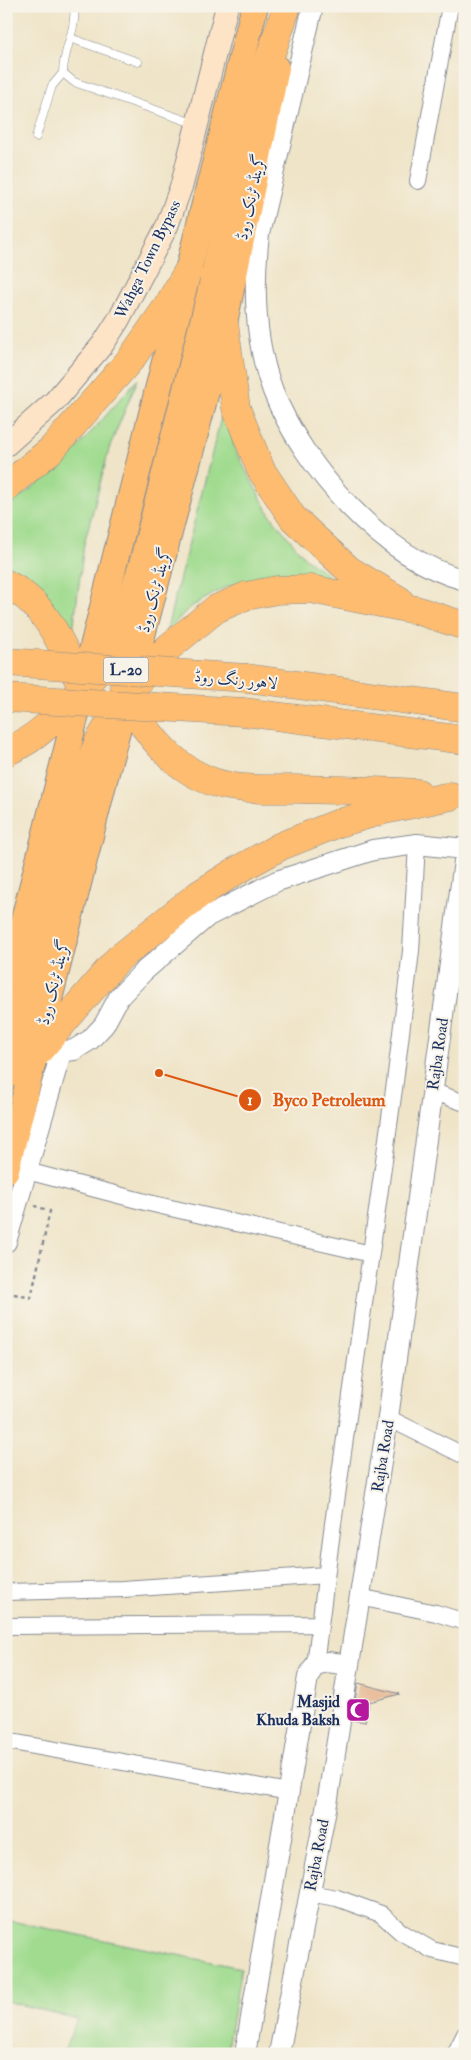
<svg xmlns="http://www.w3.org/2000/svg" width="471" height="2060" font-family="'IM FELL Double Pica',Amiri,serif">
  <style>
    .green { fill: #a0db8f; stroke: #5e8576 }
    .building { fill: #e5b28a }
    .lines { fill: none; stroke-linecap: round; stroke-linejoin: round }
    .service-casing { stroke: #858a92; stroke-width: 9 }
    .minor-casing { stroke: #858a92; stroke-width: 18 }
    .tertiary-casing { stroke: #858a92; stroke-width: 22 }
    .secondary-casing { stroke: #858a92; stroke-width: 24 }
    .primary-casing { stroke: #858a92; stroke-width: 27 }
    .trunk-casing { stroke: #858a92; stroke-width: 28 }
    .motorway-casing { stroke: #858a92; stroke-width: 29 }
    .path { stroke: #858a92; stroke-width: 2.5; stroke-dasharray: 4 4; stroke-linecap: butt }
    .service { stroke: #fff; stroke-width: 8 }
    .minor { stroke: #fff; stroke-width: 16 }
    .tertiary { stroke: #fff; stroke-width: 20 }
    .secondary { stroke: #fee4c6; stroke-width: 22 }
    .primary { stroke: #fdbc70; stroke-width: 25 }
    .trunk { stroke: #fdbc70; stroke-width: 26 }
    .motorway { stroke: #fdbc70; stroke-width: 28 }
    .motorway-bridge-casing { stroke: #858a92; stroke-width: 29; stroke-linecap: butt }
    .motorway-bridge { stroke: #fdbc70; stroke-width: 28 }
    .labels { text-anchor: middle; stroke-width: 4; stroke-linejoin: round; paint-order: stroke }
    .shield { fill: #f7f3e8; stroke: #5d6a87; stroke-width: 1 }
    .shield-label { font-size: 15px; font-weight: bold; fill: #1b2f5e }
    .street-label { font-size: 16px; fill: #1b2f5e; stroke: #f7f3e8 }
    .poi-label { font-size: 16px; font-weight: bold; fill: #1b2f5e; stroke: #f7f3e8; text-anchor: end }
    .leader { fill: none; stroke: #de5710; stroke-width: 2 }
    .callout-dot { fill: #de5710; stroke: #f7f3e8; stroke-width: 2 }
    .mark-label { font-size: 15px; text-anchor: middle; font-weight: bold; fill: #fff }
    .callout-label { font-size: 18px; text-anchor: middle; font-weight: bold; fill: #de5710; stroke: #f7f3e8; stroke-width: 4; stroke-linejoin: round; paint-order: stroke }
  </style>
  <rect width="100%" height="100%" fill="#f7f3e8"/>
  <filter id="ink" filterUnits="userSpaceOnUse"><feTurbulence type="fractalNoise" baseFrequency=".02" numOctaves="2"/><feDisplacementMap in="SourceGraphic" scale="10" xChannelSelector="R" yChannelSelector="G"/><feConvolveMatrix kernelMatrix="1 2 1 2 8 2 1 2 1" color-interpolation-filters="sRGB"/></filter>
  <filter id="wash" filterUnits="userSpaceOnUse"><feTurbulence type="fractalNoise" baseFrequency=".0096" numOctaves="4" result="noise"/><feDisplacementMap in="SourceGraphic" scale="20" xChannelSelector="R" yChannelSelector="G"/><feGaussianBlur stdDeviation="1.12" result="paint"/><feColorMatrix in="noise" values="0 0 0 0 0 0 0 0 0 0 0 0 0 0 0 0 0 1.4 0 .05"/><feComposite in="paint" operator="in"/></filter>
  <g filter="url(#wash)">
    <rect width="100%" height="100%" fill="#efe4c7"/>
    <path class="green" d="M138,379L110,446L84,544L73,631C57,612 31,572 6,565V508L65,462Z
      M224,406L235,450L270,515L305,558L337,582L311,576L270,575L224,588L189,608L166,632Z
      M6,1920L241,1968L226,2054H63L77,2019L6,2001Z"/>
    <g id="blocks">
      <path class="building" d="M358,1683L400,1694L369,1702L365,1722L352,1720Z"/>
    </g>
  </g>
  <g filter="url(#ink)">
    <use href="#blocks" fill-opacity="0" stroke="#858a92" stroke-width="1"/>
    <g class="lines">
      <defs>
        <path id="service" d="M74,6C77,30 63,50 63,73L74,82L196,124
          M70,38L138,62
          M36,137L52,86L63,73"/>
        <path id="minor" d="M418,181L450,6
          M431,1091L465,1103
          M27,1171L149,1203L371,1254
          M388,1418L465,1456
          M6,1592L123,1589L326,1575
          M359,1597L436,1613L465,1622
          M6,1626L320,1624
          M315,1665L332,1531L395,1082L411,951L417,844
          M6,1741L289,1792
          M308,1893L337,1898L381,1914L401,1932L432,1950L465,1958
          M455,2054L465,2034"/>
        <path id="tertiary" d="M313,6L259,234C253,286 254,341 273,391C303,467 384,560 465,580
          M35,1055L74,1050L90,1040L104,1025L119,997L143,972L208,916L277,881L373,850L417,844L465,849
          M6,1242L61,1053
          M245,2054L308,1677L315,1665L328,1662L348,1665
          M279,2054L328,1798L388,1418L465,854"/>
        <path id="secondary" d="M6,445L55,401L103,344L119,319L167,226L182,184L227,6"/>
        <path id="primary" d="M6,1171L35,1055"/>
        <path id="trunk" d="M6,991L255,6
          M35,1055L104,780L224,323L276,68"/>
        <path id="motorway" d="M224,323L236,408L261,470L293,518L349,570L399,600
          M6,487L51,450L131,359L167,307L188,271
          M6,584C47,603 63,648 81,685
          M107,595L114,643
          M247,678L465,708
          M124,685C140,731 178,777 229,786C251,790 275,789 297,789C337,790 378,790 418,793
          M243,712L465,740
          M6,752C39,738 57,717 80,691C93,676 105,664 114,645C126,620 134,592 143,565L210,298L253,107L287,6
          M35,1055L118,959L198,895L236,871L281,846L339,823L384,810L451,796
          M6,1074L75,799L98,743L127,694L169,647L216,609L246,596L277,590L311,589L340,595L416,610L465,626"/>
      </defs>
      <use href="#service" class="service-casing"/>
      <use href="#minor" class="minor-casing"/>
      <use href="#tertiary" class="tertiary-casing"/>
      <use href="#secondary" class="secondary-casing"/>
      <use href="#primary" class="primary-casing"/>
      <use href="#trunk" class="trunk-casing"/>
      <use href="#motorway" class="motorway-casing"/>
      <path class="path" d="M6,1292L31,1298L50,1211L35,1206"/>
      <use href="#service" class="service"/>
      <use href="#minor" class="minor"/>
      <use href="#tertiary" class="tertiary"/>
      <use href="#secondary" class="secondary"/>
      <use href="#primary" class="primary"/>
      <use href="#trunk" class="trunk"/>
      <use href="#motorway" class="motorway"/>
      <defs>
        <path id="motorway-bridge" d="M6,662L247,678
          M6,698L243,712"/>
      </defs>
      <use href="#motorway-bridge" class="motorway-bridge-casing"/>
      <use href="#motorway-bridge" class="motorway-bridge"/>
    </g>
  </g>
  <defs>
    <symbol id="mosque-square" viewBox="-11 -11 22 22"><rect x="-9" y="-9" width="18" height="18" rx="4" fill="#b5179e" stroke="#f7f3e8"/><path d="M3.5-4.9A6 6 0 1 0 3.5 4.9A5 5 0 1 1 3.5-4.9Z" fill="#fff"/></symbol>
  </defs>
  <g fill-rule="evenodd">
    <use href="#mosque-square" x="344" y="1696" width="28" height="28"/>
  </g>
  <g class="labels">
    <rect class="shield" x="103.5" y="657.5" width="45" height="25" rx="4"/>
    <g class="shield-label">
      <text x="126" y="675">L-20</text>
    </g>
    <g class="street-label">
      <text transform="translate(250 197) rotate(-78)" y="6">گرینڈ ٹرنک روڈ</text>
      <text transform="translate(147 259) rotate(-64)" y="6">Wahga Town Bypass</text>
      <text transform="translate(154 590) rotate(-75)" y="6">گرینڈ ٹرنک روڈ</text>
      <text transform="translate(236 679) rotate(5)" y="6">لاہور رنگ روڈ</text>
      <text transform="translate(53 982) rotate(-76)" y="6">گرینڈ ٹرنک روڈ</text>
      <text transform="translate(437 1054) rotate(-82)" y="6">Rajba Road</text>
      <text transform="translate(382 1456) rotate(-81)" y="6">Rajba Road</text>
      <text transform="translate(316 1855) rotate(-79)" y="6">Rajba Road</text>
    </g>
    <g class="poi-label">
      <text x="340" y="1707">Masjid<tspan x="340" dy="18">Khuda Baksh</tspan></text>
    </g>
  </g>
  <path class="leader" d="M159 1073L250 1100"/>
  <g class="callout-dot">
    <circle cx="159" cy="1073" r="5"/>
    <circle cx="250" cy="1100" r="12"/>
  </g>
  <g class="mark-label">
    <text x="250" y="1105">1</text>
  </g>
  <g class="callout-label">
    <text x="329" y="1106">Byco Petroleum</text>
  </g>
  <rect width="471" height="2060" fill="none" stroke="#f7f3e8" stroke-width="25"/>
</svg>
